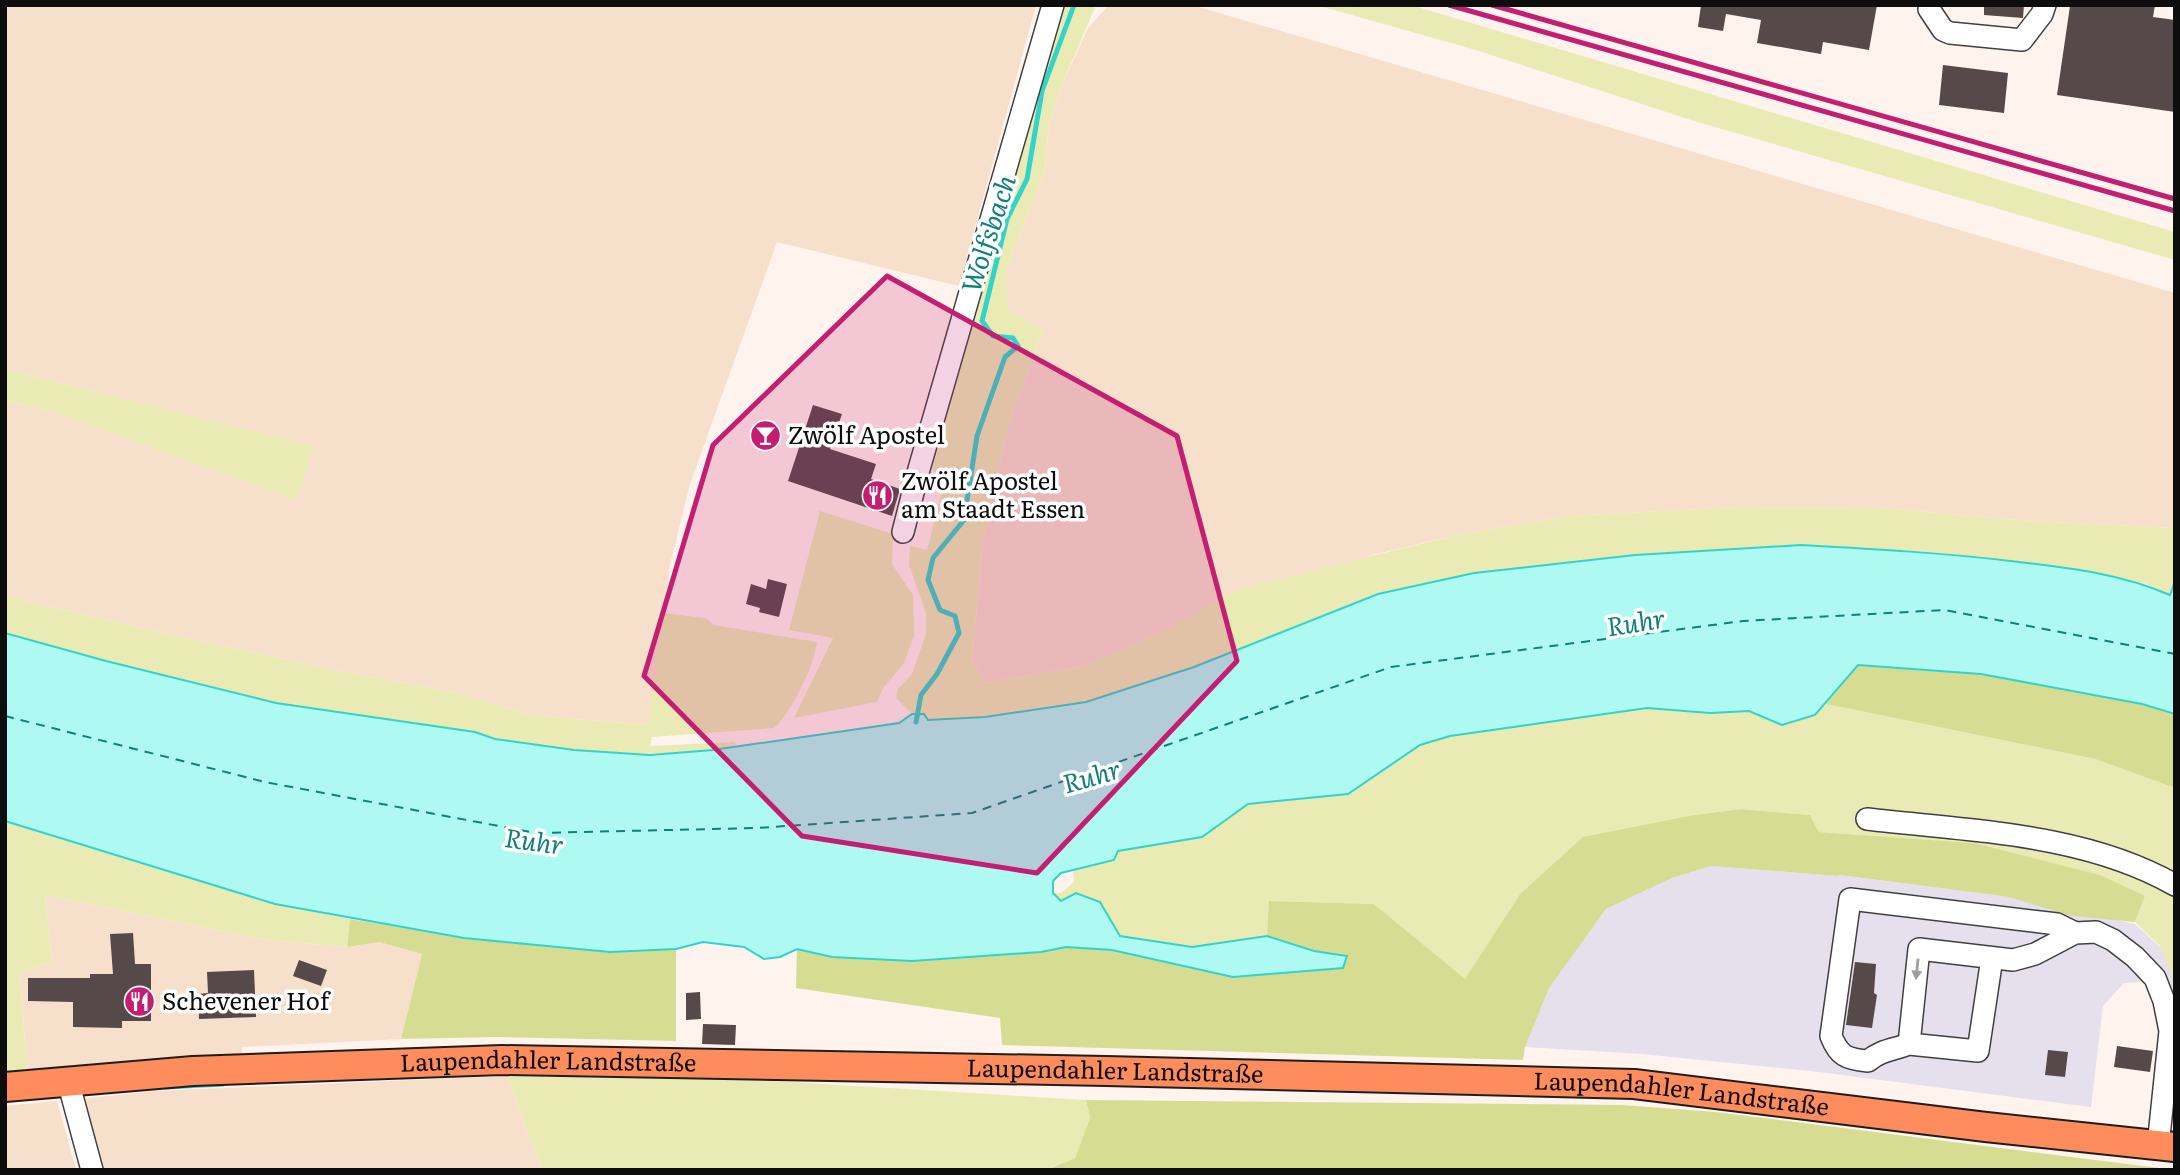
<svg xmlns="http://www.w3.org/2000/svg" width="2180" height="1175" font-family="Literata,serif">
  <style>
    .industrial { fill: #e5e0ec }
    .farmland { fill: #f6dfcb }
    .green { fill: #eaebb4 }
    .forest { fill: #d6dd93 }
    .water { fill: #aef9f2; stroke: #32d4c9; stroke-width: 2 }
    .lines { fill: none; stroke-linecap: round; stroke-linejoin: round }
    .stream { stroke: #32d4c9; stroke-width: 5 }
    .ferry { stroke: #10807c; stroke-width: 2; stroke-dasharray: 9 7; stroke-linecap: butt }
    .building { fill: #56494a }
    .minor-casing { stroke: #404040; stroke-width: 24 }
    .major-casing { stroke: #1e1e1e; stroke-width: 32 }
    .minor { stroke: #fff; stroke-width: 21 }
    .major { stroke: #ff8c5d; stroke-width: 28 }
    .rail { stroke: #c41e73; stroke-width: 5 }
    .oneway { fill: #9e9e9e }
    .marked { fill: #c41e73; fill-opacity: 0.2; stroke: #c41e73; stroke-width: 5; stroke-linejoin: round }
    .labels { text-anchor: middle; stroke-width: 7; stroke-linejoin: round; paint-order: stroke }
    .poi-label { font-size: 24px; fill: #0d0d0d; stroke: #fff; text-anchor: start }
    .street-label { font-size: 24px; fill: #0d0d0d; stroke: #fff }
    .water-label { font-size: 26px; font-style: italic; fill: #10807c; stroke: #fff }
  </style>
  <rect width="100%" height="100%" fill="#fff3ed"/>
  <path class="industrial" d="M1711,866L1838,876L1840,875L2009,897L2135,924L2161,948L2175,975V1044L2160,1019L2149,984L2141,982L2124,983L2103,1006L2091,1107L1811,1071L1642,1054L1525,1047L1549,987L1606,909L1672,878Z"/>
  <path class="farmland" d="M5,5H1036L959,286L777,242L690,484L670,565L649,725L530,715L457,693L335,670L145,629L5,596V400L53,412L313,446L5,369Z
    M1109,5H1192L2175,293V528L2031,521L1881,508L1736,507L1569,516L1456,535L1372,555L1162,632L1085,666L985,683L972,661L983,540L1009,422L1043,331L1007,310V267L1045,170L1049,123L1062,85L1088,28Z
    M45,895L265,940L347,947L379,942L422,954L401,1039L242,1047V1060L27,1073L20,972L52,962Z
    M507,1076L542,1170H98L80,1099L155,1091Z
    M57,1101L76,1170H5V1106Z"/>
  <path class="green" d="M1057,5H1096L1062,85L1049,123L1045,170L1007,267V309L1043,331L1009,422L983,540L972,661L985,683L1085,666L1162,632L1238,589L1456,535L1569,516L1736,507L1881,508L2031,521L2175,528V581L2170,595L2147,584L2114,576L2053,566L1932,552L1801,545L1635,555L1474,573L1086,702L985,717L927,720L924,714H912L896,698L898,689L912,674L926,634V613L909,565L910,546L927,550L945,480L926,464Z
    M1316,5H1411L2175,232V260L1694,121L1476,50Z
    M5,369L314,446L296,500L53,412L5,400Z
    M820,511L893,534L892,564L913,595L914,636L904,663L883,688L877,702L794,718L833,638L789,630Z
    M5,596L145,629L335,670L457,693L530,715L648,725L662,613L706,618L714,625L817,642C814,666 792,712 774,728L652,737L650,746L735,742L737,747C672,756 608,755 544,746C520,742 498,740 475,732L276,703L106,661L5,633Z
    M1826,704L2095,759L2175,788V983L2160,946L2135,922L2145,896L1974,843L1819,832L1810,815L1741,809L1694,815L1520,894L1465,980L1374,904L1270,901L1267,936L1403,951L1267,936L1192,947L1120,936L1100,902L1062,901L1053,893H1061L1074,882L1073,870L1114,860L1117,851L1202,837L1248,804L1348,794L1420,745L1450,736L1647,708L1710,713L1749,711L1782,725L1815,715Z
    M5,821L275,904L350,919L347,947L265,940L45,895L52,962L20,972L27,1073L5,1074Z
    M507,1076L740,1079L1086,1100L1090,1118L1075,1158L1047,1170H542Z"/>
  <path class="forest" d="M1858,665L1981,674L2142,704L2175,714V788L2095,759L1826,704Z
    M1741,809L1810,815L1819,832L1974,843L2100,875L2145,896L2135,922L2072,916L2009,897L1840,875L1838,876L1711,866L1672,878L1606,909L1549,988L1525,1047L1523,1060L1002,1045L1000,1018L796,988L797,949L832,957L912,961L1041,952L1066,947L1112,950L1347,956L1314,951L1267,936L1269,901L1374,904L1465,979L1520,894L1583,837L1694,815Z
    M350,919L464,938L610,952L676,949V1041L496,1037L401,1039L422,954L379,942L347,947Z
    M1086,1100L1622,1105L1716,1112L2175,1170H1047L1075,1158L1090,1118Z"/>
  <path class="water" d="M1801,545C1874,549 1947,553 2019,562C2070,568 2122,574 2170,595L2175,581V714L2142,704L1981,674L1858,665L1815,715L1782,725L1749,711L1710,713L1647,708L1450,736L1420,745L1348,794L1248,804L1202,837L1118,851L1114,860L1061,873L1053,881V893L1061,901L1076,893L1100,902L1120,936L1192,947L1267,936L1314,951L1347,956L1343,968L1233,977L1112,950L1066,947L1041,952L912,961L832,957L797,949L780,957L764,959L744,947L703,942L676,949L610,952L464,938L275,904L5,821V633L106,661L276,703L475,732L495,739L574,750L650,755L713,750L899,723L912,714H924L928,720L985,717L1086,702L1194,667L1378,594L1474,573L1635,555Z"/>
  <g class="lines">
    <path class="stream" d="M916,722L921,695L937,674L959,633L955,616L940,610L928,580L933,558L964,520L977,436L1005,357L1018,346L1013,338L993,336L982,321L1007,219L1027,179L1042,91L1074,5
      M166,1087L223,1084"/>
    <path class="ferry" d="M5,716L265,782L536,833L758,828L972,813L1391,667L1743,621L1945,610L2175,654"/>
  </g>
  <path class="building" d="M1701,5H1877L1869,50L1823,42L1821,54L1757,43L1761,20L1726,14L1723,31L1698,27Z
    M1984,5H2024L2023,18L1984,15Z
    M2074,5H2155L2153,17L2175,20V112L2057,95L2070,6Z
    M1943,65L2008,73L2004,113L1939,105Z
    M813,405L842,414L830,449L876,464L871,479L900,489L892,516L788,481Z
    M768,579L787,584L779,617L759,612L760,608L746,604L751,584L766,589Z
    M133,933L135,964H151V1021H122V1028L73,1027V1002L28,1001V978H90V974H113L110,934Z
    M299,960L327,970L321,986L293,976Z
    M1855,962L1876,964L1874,993L1877,995L1872,1028L1846,1025Z
    M254,970L256,1017L199,1019L198,994L208,993L207,972Z
    M700,992L701,1019L686,1020V993Z
    M703,1024L736,1025L735,1045L702,1044Z
    M2117,1046L2153,1051L2150,1072L2114,1067Z
    M2048,1050L2068,1052L2065,1077L2045,1075Z"/>
  <g class="lines">
    <defs>
      <path id="minor" d="M1930,5L1929,9L1943,30L1950,33L2022,40L2042,14L2045,5
        M903,532L919,469L1053,5
        M1867,819C1970,831 2084,833 2175,885
        M1992,958L1978,1051L1909,1044L1919,949L2013,960L2035,954L2075,933L2096,932L2113,940L2135,957L2155,978L2164,1001L2170,1031L2158,1146
        M1909,1044C1893,1050 1881,1050 1868,1061C1846,1059 1839,1056 1831,1036L1850,899L2057,924L2075,933
        M68,1081L92,1170"/>
      <g id="major">
        <path id="s1" d="M5,1087L193,1071L502,1060L1106,1071L1634,1084L1986,1127L2175,1147"/>
      </g>
    </defs>
    <use href="#minor" class="minor-casing"/>
    <use href="#major" class="major-casing"/>
    <use href="#minor" class="minor"/>
    <use href="#major" class="major"/>
    <path class="rail" d="M1449,5L2175,211
      M1492,5L2175,199"/>
  </g>
  <defs><path id="oneway-solid" d="M-6-.8H1V-3.2L6.5 0L1 3.2V.8H-6Z" transform="scale(1.75)"/></defs>
  <use class="oneway" href="#oneway-solid" transform="translate(1917 969) rotate(96)"/>
  <path class="marked" d="M887,276L1177,436L1237,661L1037,873L802,836L644,676L713,445Z"/>
  <defs>
    <symbol id="bar-disc" viewBox="-11 -11 22 22"><circle r="9.5" fill="#c41e73" stroke="#fff"/><path d="M-6-5H6L.8 .8V4.5H3.5V6h-7V4.5H-.8V.8Z" fill="#fff"/></symbol>
    <symbol id="restaurant-disc" viewBox="-11 -11 22 22"><circle r="9.5" fill="#c41e73" stroke="#fff"/><path d="M-5-6h1v4h1v-4h1v4h1v-4h1v5L-1.5 .5V6h-2V.5L-5-1ZM5-6V6H3V1.5H1.5Q1.5-4 5-6Z" fill="#fff"/></symbol>
  </defs>
  <g fill-rule="evenodd">
    <use href="#bar-disc" x="748" y="418" width="35" height="35"/>
    <use href="#restaurant-disc" x="860" y="478" width="35" height="35"/>
    <use href="#restaurant-disc" x="122" y="984" width="35" height="35"/>
  </g>
  <g class="labels">
    <g class="poi-label">
      <text x="788" y="444">Zwölf Apostel</text>
      <text x="901" y="490">Zwölf Apostel<tspan x="901" dy="28">am Staadt Essen</tspan></text>
      <text x="162" y="1010">Schevener Hof</text>
    </g>
    <g class="street-label">
      <text dy="8" stroke="none"><textPath href="#s1" startOffset="544">Laupendahler Landstraße</textPath></text>
      <text dy="8" stroke="none"><textPath href="#s1" startOffset="1111">Laupendahler Landstraße</textPath></text>
      <text dy="8" stroke="none"><textPath href="#s1" startOffset="1678">Laupendahler Landstraße</textPath></text>
    </g>
    <g class="water-label">
      <text transform="translate(989 234) rotate(-72)" y="9">Wolfsbach</text>
      <text transform="translate(1636 623) rotate(-9)" y="9">Ruhr</text>
      <text transform="translate(1092 777) rotate(-16)" y="9">Ruhr</text>
      <text transform="translate(534 842) rotate(8)" y="9">Ruhr</text>
    </g>
  </g>
  <rect width="2180" height="1175" fill="none" stroke="#0d0d0d" stroke-width="14"/>
</svg>
